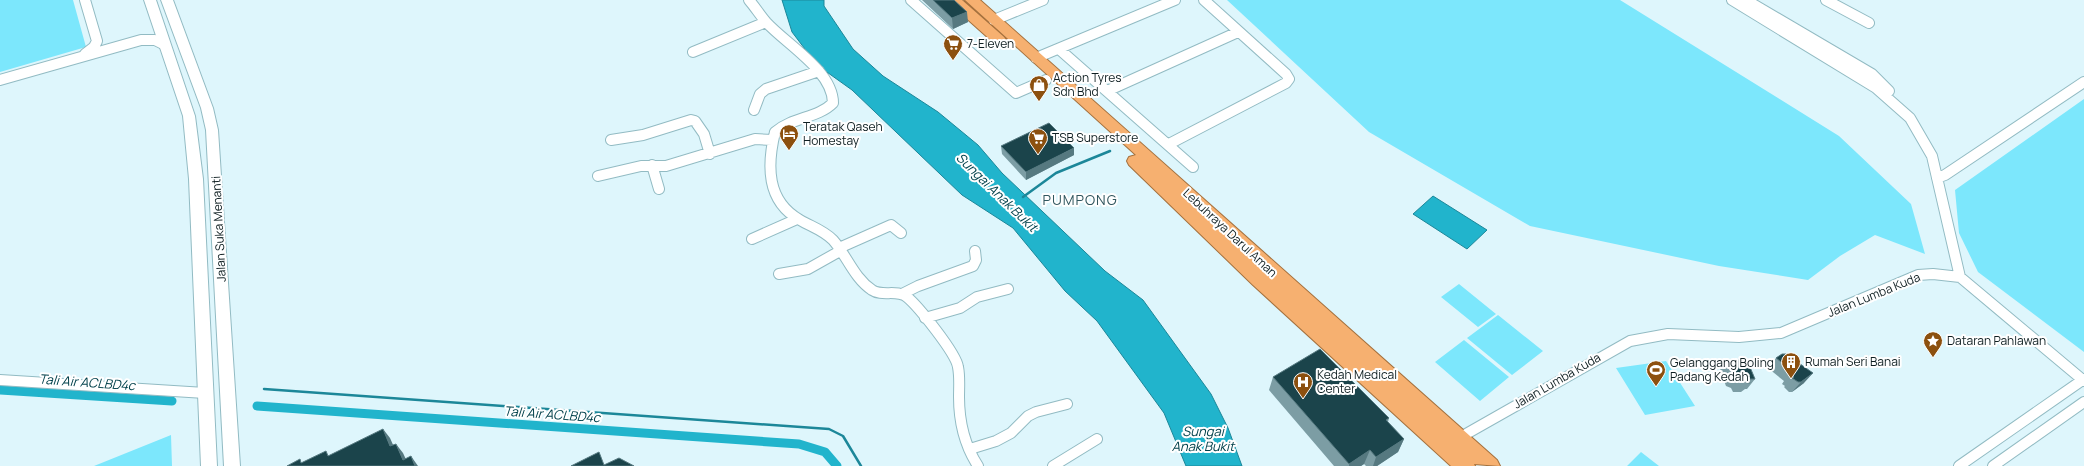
<svg xmlns="http://www.w3.org/2000/svg" width="2084" height="466" font-family="Manrope,sans-serif">
  <style>
    .green { fill: #7ce7fc }
    .water { fill: #21b4cc; stroke: #1c8799 }
    .lines { fill: none; stroke-linecap: round; stroke-linejoin: round }
    .stream { stroke: #1c8799; stroke-width: 2.5 }
    .canal { stroke: #21b4cc; stroke-width: 9 }
    .minor-casing { stroke: #92bbc3; stroke-width: 12 }
    .secondary-casing { stroke: #92bbc3; stroke-width: 2 }
    .trunk-casing { stroke: #a4713e; stroke-width: 2 }
    .minor { stroke: #fff; stroke-width: 10 }
    .secondary { fill: #fff; fill-rule: evenodd }
    .trunk { fill: #f6b070; fill-rule: evenodd }
    .wall { fill: #7c9da4 }
    .shaded-wall { fill: #567980 }
    .building { fill: #1b444b; stroke: #567980 }
    .labels { text-anchor: middle; stroke-width: 4; stroke-linejoin: round; paint-order: stroke }
    .poi-label { font-size: 12px; fill: #0f1f22; stroke: #fff; text-anchor: start }
    .street-label { font-size: 12px; fill: #0f1f22; stroke: #fff }
    .water-label { font-size: 13px; font-style: italic; fill: #02414b; stroke: #fff }
    .quarter-label { font-size: 14px; letter-spacing: 1px; fill: #31575f; stroke: #fff }
  </style>
  <rect width="100%" height="100%" fill="#def6fc"/>
  <path class="green" d="M0,0H73L86,47L0,72Z
    M1227,0H1620L1839,136L1911,204L1925,254L1875,235L1840,256L1808,280L1719,266L1530,226L1369,132Z
    M2084,99V352L1978,272L1959,233L1955,190Z
    M1459,284L1496,314L1478,327L1441,297Z
    M1498,315L1543,351L1512,375L1467,338Z
    M1464,340L1509,377L1480,401L1435,362Z
    M1666,361L1695,406L1645,415L1616,368Z
    M171,435L172,466H94Z
    M1641,452L1659,466H1627Z"/>
  <path class="water" d="M782,0H824V6L853,49L883,76L938,112L978,145L1002,173L1105,271L1143,300L1211,394L1228,428L1242,466H1186L1164,413L1097,321L1065,291L1013,228L962,195L852,90L817,65L792,32Z
    M1433,196L1487,230L1467,249L1413,214Z"/>
  <g class="lines">
    <path class="stream" d="M1023,197L1056,173L1110,151
      M264,389L829,429L843,436L861,466"/>
    <path class="canal" d="M0,390L172,401
      M257,406L799,444L825,452L837,466"/>
    <defs>
      <path id="minor" d="M85,0L97,41L94,47L85,54
        M749,0C755,7 760,15 766,22C786,44 833,71 833,103C818,118 793,117 775,132C767,165 766,201 800,220C812,227 823,230 833,240C847,256 854,278 872,290C882,297 897,289 907,297C918,306 956,353 958,367C960,377 959,387 959,397C959,421 965,446 978,466
        M911,0L1016,93L1046,80
        M1732,0L1876,88L1910,118L1932,156L1960,277
        M1746,0L1872,74L1889,91
        M1826,0L1869,23
        M994,20L1043,0
        M1059,49L1193,167
        M693,52L766,22
        M1036,58L1175,0
        M0,80L141,40H155L165,45
        M1107,91L1238,32
        M754,110L760,94L766,89L819,71
        M611,140L643,135L691,120L695,121L704,134L710,154
        M1169,144L1286,83L1289,79L1286,74L1204,0
        M652,165L659,189
        M598,176L641,166H666L755,139L772,140
        M1937,178L1945,175L2084,82
        M752,239L797,219
        M839,248L891,225L901,233
        M779,274L808,269L840,251
        M1960,277L2084,381
        M902,294L918,286L973,266L976,260L975,251
        M925,318L960,308L977,297L1008,289
        M0,380L205,393
        M1459,438L1630,341L1668,334L1739,337L1781,333L1918,275L1933,274L1960,277
        M970,449L996,441L1011,433L1028,416L1036,412L1067,404
        M1053,466L1097,439
        M1959,466L2084,379
        M1993,466L2084,402"/>
      <path id="secondary" d="M144,0H156L195,116L203,179L217,466H201L189,179L183,116Z
        M161,0H173L213,108L218,130L240,466H224L206,130L201,108Z"/>
      <path id="trunk" d="M946,0H962L1004,37L1006,40L1004,43H994Z
        M965,0H980C1153,153 1324,307 1497,460L1500,466L1474,464L1475,466H1451L1253,285L1129,165L1127,161L1129,157L1136,155Z"/>
    </defs>
    <use href="#minor" class="minor-casing"/>
    <use href="#secondary" class="secondary-casing"/>
    <use href="#trunk" class="trunk-casing"/>
    <use href="#minor" class="minor"/>
    <use href="#secondary" class="secondary"/>
    <use href="#trunk" class="trunk"/>
  </g>
  <path class="wall" d="M922,0H954L968,22L953,29Z
    M1001,146L1074,155L1026,180L1002,154Z
    M1782,354L1804,383L1792,392H1789L1784,387L1785,386L1782,384L1784,381L1768,368L1776,358Z
    M1728,360L1755,379L1747,389H1745L1741,392H1733L1731,388L1726,386L1720,370Z
    M1273,377L1389,418L1388,422L1404,439L1398,452L1377,466H1366L1364,464L1361,466H1334L1269,390Z"/>
  <path class="shaded-wall" d="M967,12L968,22L953,29L952,18Z
    M1074,148V155L1026,180V172Z
    M1813,373L1804,383L1792,392L1801,382Z
    M383,429L390,438L398,456L390,446Z
    M1404,439L1398,452L1377,466H1373L1376,457Z
    M396,444L403,453L409,466L403,460Z
    M1370,450L1364,464L1361,466H1349V464Z
    M411,456L418,466H415Z"/>
  <path class="building" d="M933,0H954L967,12L952,18Z
    M1049,123L1074,148L1026,172L1001,146Z
    M1320,349L1389,418L1386,420L1404,439L1376,457L1370,450L1349,464L1273,377Z
    M1782,354H1786L1813,373L1801,382H1798L1792,378L1794,377L1790,374L1794,372L1776,358Z
    M1728,360H1747L1755,379H1748L1750,383L1741,382L1739,378L1734,376Z
    M383,429L390,446L396,444L403,460L411,456L415,466H287L300,459L301,463L326,451L328,456Z
    M599,452L604,465L619,458L634,466H571Z"/>
  <defs>
    <symbol id="supermarket-pin" viewBox="-11 -11 22 30"><path d="M0 17L-7.5 6A9.5 9.5 0 1 1 7.5 6Z" fill="#8c500f" stroke="#fff"/><path d="M-6-5.5h2.5l.6 2H6L4.5 2H-2.5L-4.4-4H-6ZM-1.5 3.2a1.3 1.3 0 1 0 .1 0ZM3 3.2a1.3 1.3 0 1 0 .1 0Z" fill="#fff"/></symbol>
    <symbol id="shop-pin" viewBox="-11 -11 22 30"><path d="M0 17L-7.5 6A9.5 9.5 0 1 1 7.5 6Z" fill="#8c500f" stroke="#fff"/><path d="M-5-2.5h2.3a2.7 3.5 0 0 1 5.4 0H5L5.5 6h-11ZM-1.5-2.5h3a1.5 2.3 0 0 0-3 0Z" fill="#fff"/></symbol>
    <symbol id="hotel-pin" viewBox="-11 -11 22 30"><path d="M0 17L-7.5 6A9.5 9.5 0 1 1 7.5 6Z" fill="#8c500f" stroke="#fff"/><path d="M-6-4.5h1.5V1H6V5H4.5V3h-9V5H-6ZM-4 0a1.8 1.8 0 1 1 3.6 0ZM.5 0V-2.5h3Q6-2.5 6 0Z" fill="#fff"/></symbol>
    <symbol id="sight-pin" viewBox="-11 -11 22 30"><path d="M0 17L-7.5 6A9.5 9.5 0 1 1 7.5 6Z" fill="#8c500f" stroke="#fff"/><path d="M0-6L1.8-2.2L6-1.7L2.9 1.2L3.7 5.4L0 3.3L-3.7 5.4L-2.9 1.2L-6-1.7L-1.8-2.2Z" fill="#fff"/></symbol>
    <symbol id="building-pin" viewBox="-11 -11 22 30"><path d="M0 17L-7.5 6A9.5 9.5 0 1 1 7.5 6Z" fill="#8c500f" stroke="#fff"/><path d="M-4-6H4V6H1V3H-1V6H-4ZM-2.5-4.3h1.7v1.8h-1.7ZM.8-4.3h1.7v1.8H.8ZM-2.5-1h1.7V.8h-1.7ZM.8-1h1.7V.8H.8Z" fill="#fff"/></symbol>
    <symbol id="stadium-pin" viewBox="-11 -11 22 30"><path d="M0 17L-7.5 6A9.5 9.5 0 1 1 7.5 6Z" fill="#8c500f" stroke="#fff"/><path d="M0-5a6.5 5 0 1 0 0 10a6.5 5 0 1 0 0-10ZM-3.5-1.8h7v3.6h-7Z" fill="#fff"/></symbol>
    <symbol id="hospital-pin" viewBox="-11 -11 22 30"><path d="M0 17L-7.5 6A9.5 9.5 0 1 1 7.5 6Z" fill="#8c500f" stroke="#fff"/><path d="M-5-5h3v3.5h4V-5h3V5h-3V1.5h-4V5h-3Z" fill="#fff"/></symbol>
  </defs>
  <g fill-rule="evenodd">
    <use href="#supermarket-pin" x="942" y="33" width="22" height="30"/>
    <use href="#shop-pin" x="1028" y="74" width="22" height="30"/>
    <use href="#hotel-pin" x="778" y="123" width="22" height="30"/>
    <use href="#supermarket-pin" x="1027" y="127" width="22" height="30"/>
    <use href="#sight-pin" x="1922" y="330" width="22" height="30"/>
    <use href="#building-pin" x="1780" y="351" width="22" height="30"/>
    <use href="#stadium-pin" x="1645" y="359" width="22" height="30"/>
    <use href="#hospital-pin" x="1292" y="371" width="22" height="30"/>
  </g>
  <g class="labels">
    <g class="poi-label">
      <text x="967" y="48">7-Eleven</text>
      <text x="1053" y="82">Action Tyres<tspan x="1053" dy="14">Sdn Bhd</tspan></text>
      <text x="803" y="131">Teratak Qaseh<tspan x="803" dy="14">Homestay</tspan></text>
      <text x="1052" y="142">TSB Superstore</text>
      <text x="1947" y="345">Dataran Pahlawan</text>
      <text x="1805" y="366">Rumah Seri Banai</text>
      <text x="1670" y="367">Gelanggang Boling<tspan x="1670" dy="14">Padang Kedah</tspan></text>
      <text x="1317" y="379">Kedah Medical<tspan x="1317" dy="14">Center</tspan></text>
    </g>
    <g class="street-label">
      <text transform="translate(219 229) rotate(-93)" y="4">Jalan Suka Menanti</text>
      <text transform="translate(1230 233) rotate(43)" y="4">Lebuhraya Darul Aman</text>
      <text transform="translate(1874 295) rotate(-22)" y="4">Jalan Lumba Kuda</text>
      <text transform="translate(1557 381) rotate(-30)" y="4">Jalan Lumba Kuda</text>
    </g>
    <g class="water-label">
      <text transform="translate(997 192) rotate(44)" y="5">Sungai Anak Bukit</text>
      <text transform="translate(87 382) rotate(4)" y="5">Tali Air ACLBD4c</text>
      <text transform="translate(552 414) rotate(4)" y="5">Tali Air ACLBD4c</text>
      <text x="1203" y="436">Sungai<tspan x="1203" dy="15">Anak Bukit</tspan></text>
    </g>
    <g class="quarter-label">
      <text x="1080" y="205">PUMPONG</text>
    </g>
  </g>
</svg>
